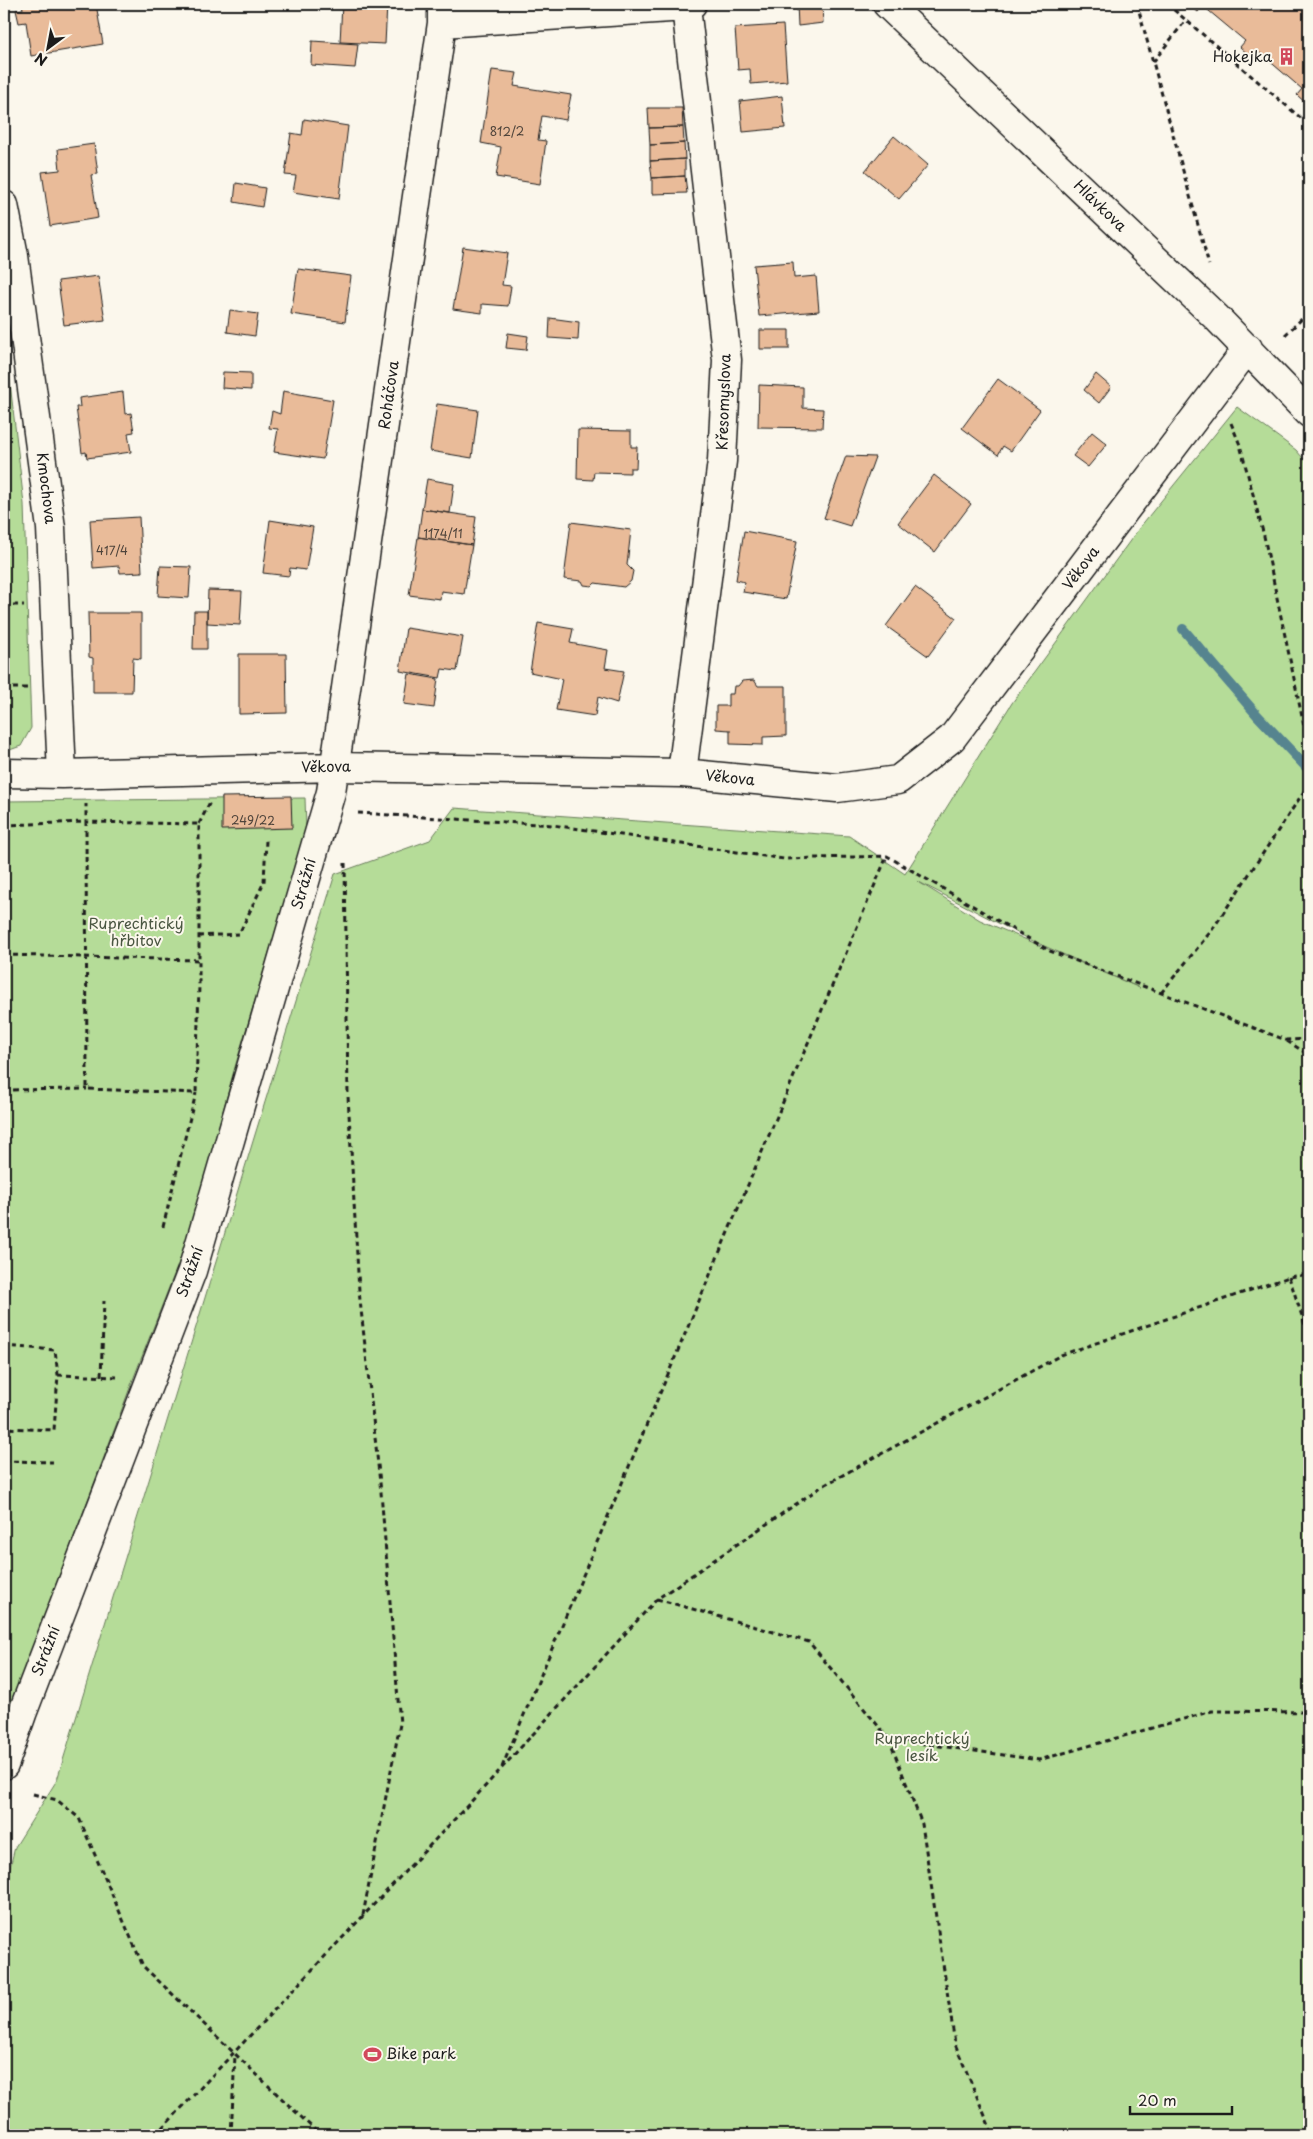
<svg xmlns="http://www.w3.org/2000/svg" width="1313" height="2139" font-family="'Playpen Sans',sans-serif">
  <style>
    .green { fill: #b5dc98; stroke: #687c5a; fill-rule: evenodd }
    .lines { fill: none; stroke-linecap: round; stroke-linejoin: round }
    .stream { stroke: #56848f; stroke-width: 10 }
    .building { fill: #e9bb99; stroke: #1c1c1c }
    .minor-casing { stroke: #1c1c1c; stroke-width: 31 }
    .path { stroke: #1c1c1c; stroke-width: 3; stroke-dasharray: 5 4; stroke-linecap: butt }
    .minor { stroke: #fbf7ec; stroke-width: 28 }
    .labels { text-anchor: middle; stroke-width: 4; stroke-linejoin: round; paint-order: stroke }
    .number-label { font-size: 12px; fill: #4f443b }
    .poi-label { font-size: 15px; fill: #1c1c1c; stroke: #fbf7ec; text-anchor: end }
    .street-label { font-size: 15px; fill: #1c1c1c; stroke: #fbf7ec }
    .park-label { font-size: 15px; fill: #4a5641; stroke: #fbf7ec }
  </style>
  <rect width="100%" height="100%" fill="#fbf7ec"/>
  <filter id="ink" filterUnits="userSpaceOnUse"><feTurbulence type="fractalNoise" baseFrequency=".02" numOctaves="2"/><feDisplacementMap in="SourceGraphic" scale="10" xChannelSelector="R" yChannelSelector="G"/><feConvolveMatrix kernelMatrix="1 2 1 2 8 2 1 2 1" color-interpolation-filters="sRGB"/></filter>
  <g filter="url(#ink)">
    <path class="green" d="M4,331L24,504L31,728L21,746L4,752Z
      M1237,407L1296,450L1309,465V2135H4V1892L15,1847L57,1780L335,874L430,840L454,808L849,836L905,874L1012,703L1140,527ZM917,881L1033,941L1140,988L980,920Z
      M305,798L306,829L235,1067L188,1239L134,1377L4,1724V801Z"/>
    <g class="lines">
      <path class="stream" d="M1183,629L1257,715L1309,770"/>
    </g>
    <path class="building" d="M22,4H96L103,44L31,56L26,22L19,23L16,10L23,9Z
      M342,4H387L385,44L340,42Z
      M797,4H822L823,23L798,26Z
      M1188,4H1300L1309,12V106L1297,95L1302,89L1260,53L1254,60L1240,47L1245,41L1203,6L1198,12Z
      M783,25L787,81L751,84L750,69L738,70L735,28Z
      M312,41L358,44L355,68L311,65Z
      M492,70L517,73L514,86L571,95L566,120L542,116L538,140L546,141L540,184L496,177L501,147L481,143Z
      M782,96L785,128L743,132L740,101Z
      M648,108H682L683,127L649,128Z
      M304,119L348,126L339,199L293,192L296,176L285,175L291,133L302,135Z
      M683,127L684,143L650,145L649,128Z
      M894,136L928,165L899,199L865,171Z
      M684,143L685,159L650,161V145Z
      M94,144L98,174L91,175L98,218L50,226L42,172L60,170L58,149Z
      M685,159V176L652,178L650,161Z
      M685,176L687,193L652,194V178Z
      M236,183L265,188L262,207L234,202Z
      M463,247L507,253L502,285L511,286L508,306L482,304V313L453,309Z
      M793,262L794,278L816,276L819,311L759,316L754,265Z
      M298,269L351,276L345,322L291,314Z
      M98,276L105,320L64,325L58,281Z
      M230,310L258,314L255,336L227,332Z
      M550,318L579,322L578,340L549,338Z
      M760,330H789V349H760Z
      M508,333L528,336L526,350L506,348Z
      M223,372L251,373V390L222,388Z
      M1096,374L1111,387L1099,403L1084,390Z
      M998,379L1040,410L1011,451L1003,446L998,455L962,428Z
      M759,385L803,387V408L823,409L822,428L758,427Z
      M283,391L333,400L323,459L274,452L278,429L269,428L272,411L280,414Z
      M123,392L125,414L131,413L134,432L128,433L131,452L87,458L86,452L82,453L76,407H80L79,398Z
      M437,404L478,410L472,458L430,451Z
      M578,430L631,431V447H637L636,468H630V473L594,472L593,480L577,479Z
      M1092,432L1107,444L1088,467L1073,456Z
      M846,456L875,457L850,526L824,518Z
      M934,475L971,504L935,552L898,523Z
      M427,479L454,484L450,513L422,509Z
      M422,509L476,517L472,545L418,537Z
      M139,517L142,572L120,573L119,566L93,568L90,520Z
      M270,520L313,527L306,570L290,568L289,576L263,573Z
      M571,522L631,530L627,565L633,571L631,581L624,587L595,583L592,586L584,585L582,581L564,579Z
      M744,531L797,541L786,599L743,592L745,582L736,580Z
      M418,537L472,545L464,594L441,591L440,599L409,595Z
      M160,566L191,567L189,598L158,596Z
      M915,587L956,618L928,656L886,626Z
      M208,590L242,591L240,625L207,623Z
      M194,611H207V649H193Z
      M88,613H141V659L133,658L132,692H93V658L89,657Z
      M538,623L573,629L570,643L608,650L605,668L624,671L617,703L598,697L595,716L556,710L562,679L530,672Z
      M406,628L463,637L457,671L442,669L440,678L400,671Z
      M239,654H286L287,713L239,714Z
      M409,674L438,679L434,708L404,704Z
      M754,680L758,686H786V736L763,737V745L730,744V730L716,729V706H728V694H733L734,686H738L742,681Z
      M291,796L292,828L222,830V797Z"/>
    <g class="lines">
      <defs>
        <path id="minor" d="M887,4L1217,318L1309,413
          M442,23L686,7
          M4,205L14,256L51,528L62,774
          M4,773L62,774L336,767L682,773L837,788L898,780L952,738L1248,348
          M682,773L722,461L727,360L686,7L692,4
          M4,1765L22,1714L192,1271L331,792L442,23V4"/>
      </defs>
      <use href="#minor" class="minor-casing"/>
      <path class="path" d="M1137,4L1209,265
        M1167,4L1309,125
        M4,20L7,19
        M1153,62L1186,20
        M1285,335L1309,312
        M1231,423L1240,445L1264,536L1309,750
        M4,605H24
        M4,688H28
        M358,813L553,825L784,859L887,856L1050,951L1286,1040L1309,1039
        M199,824L210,802
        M4,825L86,822L87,1089L196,1093L199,985V824L86,822V804
        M345,863L348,1096L359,1291L381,1492L400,1724L363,1915
        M198,936L239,934L264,882L266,840
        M4,955L198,960
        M1161,993L1212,930L1309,784
        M1287,1041L1309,1055
        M4,1090L87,1089
        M163,1227L196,1093
        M1289,1277L1309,1337
        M4,1346L55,1350L58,1375L54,1430L4,1428
        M58,1375L117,1377
        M101,1376L104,1301
        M4,1461L53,1462
        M657,1599L809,1642L889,1739L1039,1760L1212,1711L1309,1712
        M889,1739L922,1824L955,2044L993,2135
        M502,1767L887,856
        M33,1794L57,1800L79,1818L143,1966L320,2135
        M156,2135L467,1806L657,1599L821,1487L1061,1355L1289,1277L1309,1274
        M231,2135L235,2055"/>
      <use href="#minor" class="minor"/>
    </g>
  </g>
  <defs>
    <symbol id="building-bare" viewBox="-9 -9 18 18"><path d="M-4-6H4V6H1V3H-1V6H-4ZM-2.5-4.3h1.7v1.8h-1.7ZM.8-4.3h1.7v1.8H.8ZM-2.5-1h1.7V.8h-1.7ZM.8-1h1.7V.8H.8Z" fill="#d1495b" stroke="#fbf7ec" stroke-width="2.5" paint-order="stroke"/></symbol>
    <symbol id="stadium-bare" viewBox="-9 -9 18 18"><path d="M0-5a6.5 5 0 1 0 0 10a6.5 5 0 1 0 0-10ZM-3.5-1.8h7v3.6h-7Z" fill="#d1495b" stroke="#fbf7ec" stroke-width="2.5" paint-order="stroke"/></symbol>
  </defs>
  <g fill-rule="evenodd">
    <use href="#building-bare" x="1274" y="44" width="25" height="25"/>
    <use href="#stadium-bare" x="360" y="2042" width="25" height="25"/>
  </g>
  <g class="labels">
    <g class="number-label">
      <text x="507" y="136">812/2</text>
      <text x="443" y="538">1174/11</text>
      <text x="112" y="555">417/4</text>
      <text x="253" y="825">249/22</text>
    </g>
    <g class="poi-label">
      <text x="1272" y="62">Hokejka</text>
      <text x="386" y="2059" text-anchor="start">Bike park</text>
    </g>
    <g class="street-label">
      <text transform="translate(1100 206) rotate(44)" y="5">Hlávkova</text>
      <text transform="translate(389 395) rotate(-82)" y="5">Roháčova</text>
      <text transform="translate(724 402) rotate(-88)" y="5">Křesomyslova</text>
      <text transform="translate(46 488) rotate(83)" y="5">Kmochova</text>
      <text transform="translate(1081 568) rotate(-53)" y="5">Věkova</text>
      <text transform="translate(326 767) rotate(-1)" y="5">Věkova</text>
      <text transform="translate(730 778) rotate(6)" y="5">Věkova</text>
      <text transform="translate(304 884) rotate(-74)" y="5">Strážní</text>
      <text transform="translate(190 1272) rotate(-71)" y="5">Strážní</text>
      <text transform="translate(46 1651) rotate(-69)" y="5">Strážní</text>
    </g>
    <g class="park-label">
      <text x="136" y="929">Ruprechtický<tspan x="136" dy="17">hřbitov</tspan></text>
      <text x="922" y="1744">Ruprechtický<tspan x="922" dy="17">lesík</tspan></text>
    </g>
  </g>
  <rect width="1313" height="2139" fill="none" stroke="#fbf7ec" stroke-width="20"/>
  <rect x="10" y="10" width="1293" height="2119" fill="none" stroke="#1c1c1c" stroke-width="2" filter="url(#ink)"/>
  <g transform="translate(48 48) rotate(212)" stroke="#fbf7ec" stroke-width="4" paint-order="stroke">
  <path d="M0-4L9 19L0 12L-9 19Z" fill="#1c1c1c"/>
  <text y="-8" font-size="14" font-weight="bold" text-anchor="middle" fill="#1c1c1c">N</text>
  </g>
  <path d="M1130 2106v8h102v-8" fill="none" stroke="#1c1c1c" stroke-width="2.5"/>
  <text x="1138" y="2106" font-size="15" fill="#1c1c1c" stroke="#fbf7ec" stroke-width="4" paint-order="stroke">20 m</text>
</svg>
